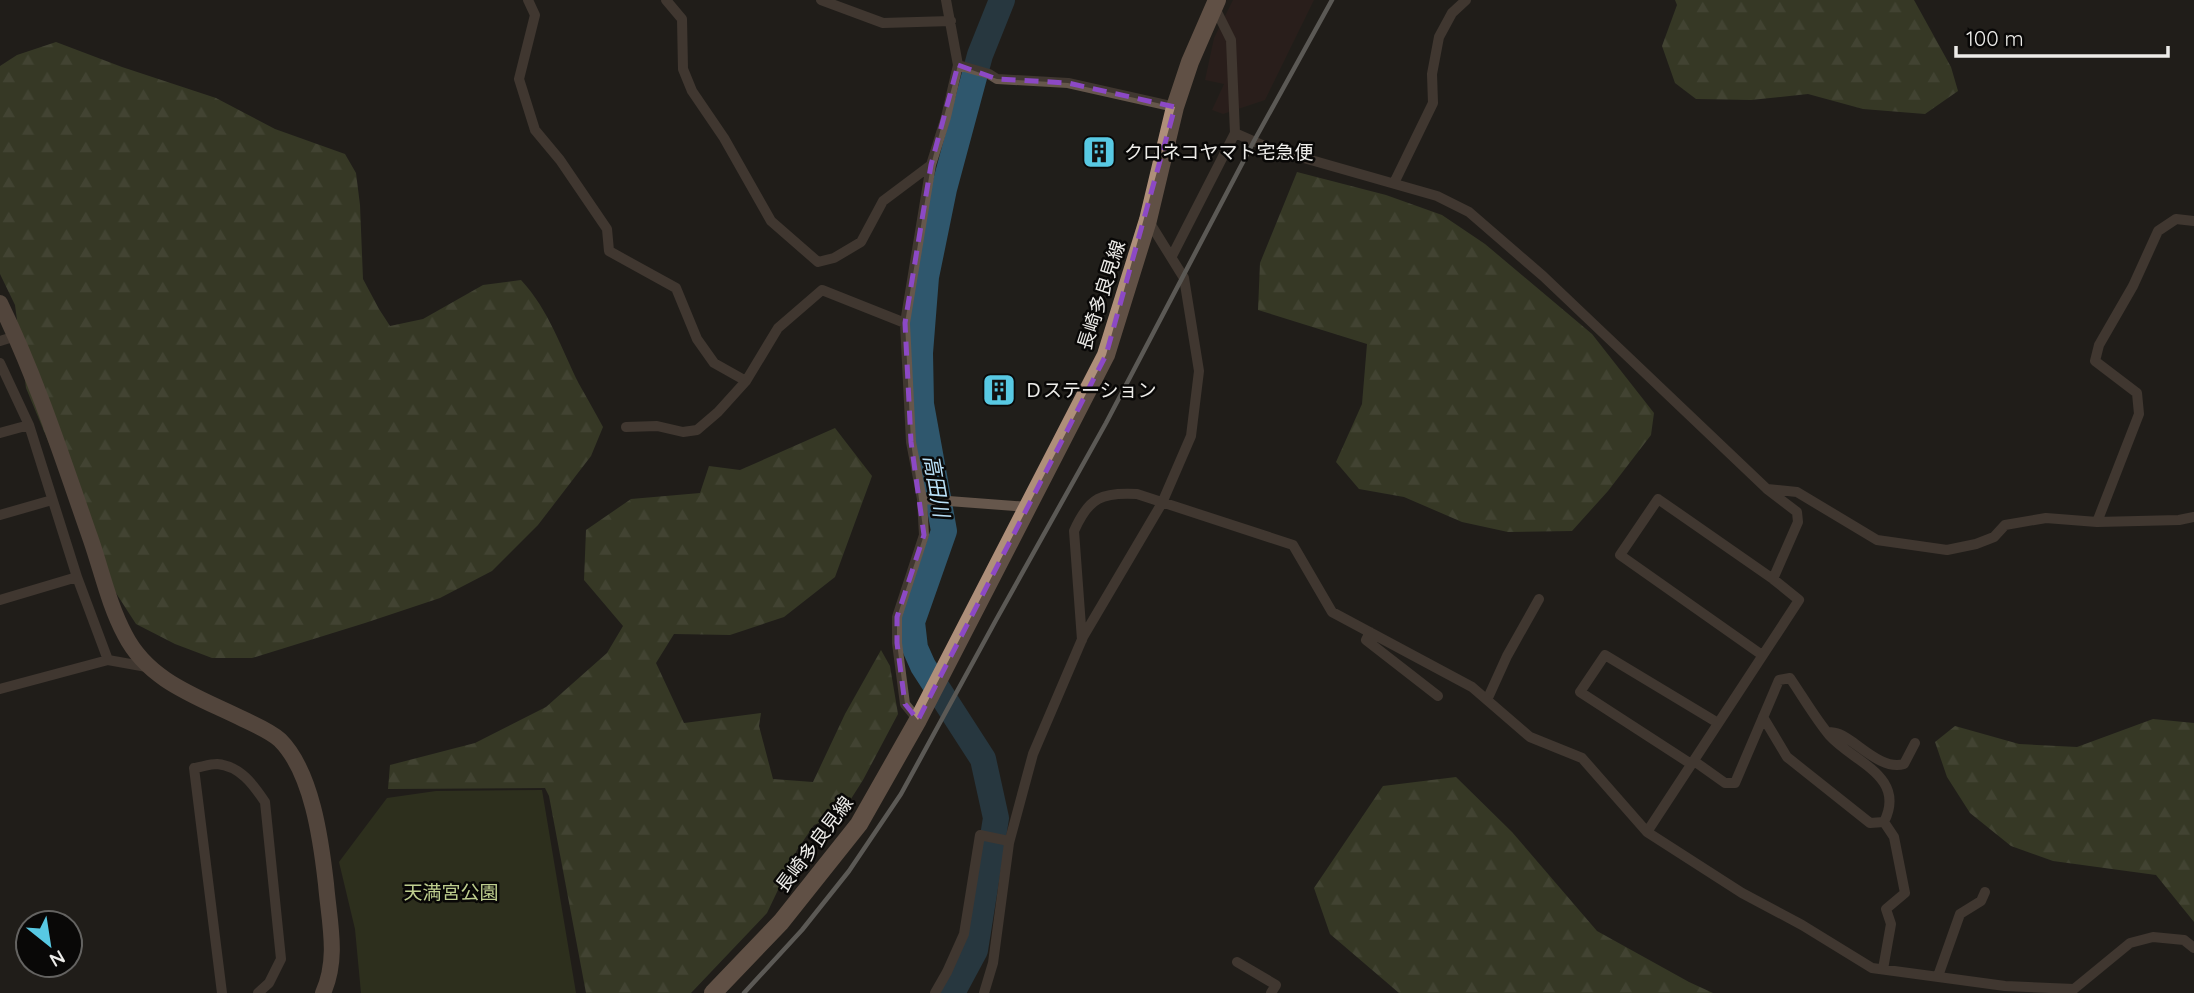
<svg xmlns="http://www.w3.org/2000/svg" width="2194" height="993" font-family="Quicksand,'Noto Sans JP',sans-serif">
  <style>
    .commercial { fill: #33201d }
    .green { fill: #3d4523 }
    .forest { fill: url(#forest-firs) }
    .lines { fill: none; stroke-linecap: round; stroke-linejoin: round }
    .river { stroke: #2f576d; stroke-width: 26 }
    .street { stroke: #66574c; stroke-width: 10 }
    .secondary { stroke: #8f7666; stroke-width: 16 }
    .primary { stroke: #ae8f7a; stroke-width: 18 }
    .rail { stroke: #a3a29e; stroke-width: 4.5 }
    .marked { fill: none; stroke: #8c49c5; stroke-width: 5; stroke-dasharray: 14 9; stroke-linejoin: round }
    .labels { text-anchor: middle; stroke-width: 5; stroke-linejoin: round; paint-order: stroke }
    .poi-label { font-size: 19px; fill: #edece9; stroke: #090807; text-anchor: start }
    .street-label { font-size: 19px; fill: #edece9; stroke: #090807 }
    .park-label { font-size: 19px; fill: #bfcf8f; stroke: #090807 }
    .water-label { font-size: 21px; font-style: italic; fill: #b9e0f7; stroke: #090807 }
  </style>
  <defs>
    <pattern id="forest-firs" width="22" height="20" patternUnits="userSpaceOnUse" patternTransform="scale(1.75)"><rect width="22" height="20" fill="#505a34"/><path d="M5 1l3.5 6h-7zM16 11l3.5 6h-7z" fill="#6a7251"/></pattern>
  </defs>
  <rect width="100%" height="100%" fill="#201e1a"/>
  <path class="commercial" d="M1233,0H1314L1265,100L1223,114L1212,110L1224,84L1205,80L1214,38Z"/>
  <path class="green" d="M542,790L576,993H361L355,929L339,862L387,798L436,791Z"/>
  <path class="forest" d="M1675,0H1914L1951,67L1958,91L1925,114L1863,109L1808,94L1751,100L1696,99L1675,83L1662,46L1677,5Z
    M56,42L122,67L216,98L275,129L345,154L356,173L360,205L363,279L379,309L390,326L423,319L483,285L521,280C549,310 561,348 579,384C587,398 595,412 603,427L591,456L538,525L492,571L440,598L365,623L252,658H212L175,644L136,624L103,573L26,388L15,305L0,274V66L17,55Z
    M1297,172L1386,195L1442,215L1485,244L1592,334L1654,413L1651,435L1608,491L1572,531L1508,532L1462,522L1404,497L1359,489L1336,462L1362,404L1367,344L1258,310L1260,263Z
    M835,428L872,476L835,577L784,617L730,635L674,634L656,663L684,723L761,713L759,726L773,779L813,782L845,714L881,650L890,666L898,714L863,780L842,813L814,825L797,850L767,913L691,993H586L549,796L545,788L388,789L390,765L475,743L546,707L607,653L623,626L584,580L586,530L631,499L700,493L709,466L740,470Z
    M2153,719L2194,723V922L2156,875L2053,861L2011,846L1970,813L1947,777L1935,742L1955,726L2019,744L2077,747Z
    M1456,777L1512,832L1597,931L1689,982L1713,993H1399L1330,934L1314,888L1383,786Z"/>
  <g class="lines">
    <path class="river" d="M952,993L975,950L996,818L983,759L923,666L915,648L912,622L944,531L921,404L920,353L926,277L944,189L980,55L1002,0"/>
    <path class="street" d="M528,0L535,15L519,79L535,130L560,160L607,229L609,251L676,288L697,339L714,363L746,381
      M666,0L682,19L683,69L692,91L724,138L771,221L818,262L834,258L861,242L883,201L931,165L946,117L958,65L946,0
      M821,0L883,23L951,21
      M958,65L989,74L997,79L1068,83L1175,107
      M1235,133L1269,148L1437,196L1469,212L1543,276L1767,489L1797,512L1798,522L1773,579L1799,600L1647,832
      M1394,183L1433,103L1432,74L1439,37L1452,13L1466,0
      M1172,256L1235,133L1231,40L1214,6
      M0,341L16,336
      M0,363L29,425L77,577L108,660
      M626,427L657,426L683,432L697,430L718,412L746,381L778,328L822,290L905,323
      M0,433L29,425
      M1767,489L1797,492L1877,540L1947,550L1976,544L1994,537L2005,525L2046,518L2097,522L2179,520L2194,517
      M922,499L1028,507
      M0,515L52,500
      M2097,522L2139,414L2137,393L2095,361L2099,345L2133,286L2158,231L2176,219L2194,221
      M0,600L77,577
      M1370,632L1366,640L1438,696
      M1082,640L1074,531C1089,497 1102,492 1137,494L1293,545L1332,612L1472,687L1530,737L1582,758L1647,832L1742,893L1802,925L1872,968L2005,986L2074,989L2130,943L2153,937L2184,940L2194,948
      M1762,655L1620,555L1658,499L1773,579
      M0,689L108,660L147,667
      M1487,700L1507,656L1539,599
      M918,720L905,704L897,643V617L924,535L922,499L911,442L905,323L931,165
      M1827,732C1831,732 1835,732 1839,734C1857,741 1881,771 1904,764L1915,743
      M1694,761L1725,783H1735L1779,680L1790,678C1803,697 1815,718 1830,736C1853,762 1907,776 1884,822L1870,823L1787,757L1763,717
      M1691,764L1580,692L1605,655L1718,723
      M1237,962L1276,985L1271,993
      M1883,969L1891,924L1886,909L1905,893L1894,837L1884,822
      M1938,976L1960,914L1981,901L1985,892
      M222,993L194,768C201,767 210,764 217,764C240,766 253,784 265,802L281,959L269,983L258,993
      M935,993L947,972L964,934L980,835L1004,840L1009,843
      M984,993L993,963L1009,843L1033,754L1083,637L1162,503L1191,436L1199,371L1184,278L1148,220"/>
    <path class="secondary" d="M0,303C37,379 63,460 91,540C102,572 109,605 125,635C149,682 199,697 243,719C255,725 270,731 280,740C312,772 321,840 326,884C329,921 339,958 323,993"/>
    <path class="primary" d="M713,993L781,922L859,824L918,720L1106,355L1148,220L1175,107L1190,62L1217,0"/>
    <path class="rail" d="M744,993L802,930L849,871L901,794L996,620L1106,423L1254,141L1332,0"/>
  </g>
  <path d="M0 0H2194V993H0ZM958,65L997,79L1068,83L1175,107L1106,355L918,720L905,704L897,643V617L924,535L911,442L905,323L931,165Z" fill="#201e1a" fill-opacity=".55" fill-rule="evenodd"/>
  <path class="marked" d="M958,65L997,79L1068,83L1175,107L1106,355L918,720L905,704L897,643V617L924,535L911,442L905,323L931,165Z"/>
  <defs>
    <symbol id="building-square" viewBox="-11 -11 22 22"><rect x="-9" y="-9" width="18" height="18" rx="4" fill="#58c9e3" stroke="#090807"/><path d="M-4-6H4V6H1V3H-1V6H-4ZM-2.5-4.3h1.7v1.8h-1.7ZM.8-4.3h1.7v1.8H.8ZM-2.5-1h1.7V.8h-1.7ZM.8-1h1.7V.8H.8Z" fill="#111"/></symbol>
  </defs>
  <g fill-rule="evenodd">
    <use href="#building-square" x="1080" y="133" width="38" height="38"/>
    <use href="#building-square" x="980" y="371" width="38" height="38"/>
  </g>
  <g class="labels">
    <g class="poi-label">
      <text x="1124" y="159">クロネコヤマト宅急便</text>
      <text x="1024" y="397">Ｄステーション</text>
    </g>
    <g class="street-label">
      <text transform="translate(1101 295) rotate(-72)" y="7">長崎多良見線</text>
      <text transform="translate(814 844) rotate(-53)" y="7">長崎多良見線</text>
    </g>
    <g class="park-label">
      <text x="451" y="899">天満宮公園</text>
    </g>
    <g class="water-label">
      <text transform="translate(936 486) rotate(80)" y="7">高田川</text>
    </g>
  </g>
  <g transform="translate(49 944) rotate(150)"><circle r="33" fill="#090807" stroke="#646361" stroke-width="2"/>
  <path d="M0-5L12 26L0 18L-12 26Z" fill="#58c9e3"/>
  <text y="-10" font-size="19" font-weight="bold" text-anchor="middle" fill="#edece9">N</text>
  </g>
  <path d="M1956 46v10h212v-10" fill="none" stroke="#edece9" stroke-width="3.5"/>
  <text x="1966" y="46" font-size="21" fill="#edece9" stroke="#090807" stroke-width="5" paint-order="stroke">100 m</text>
</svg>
